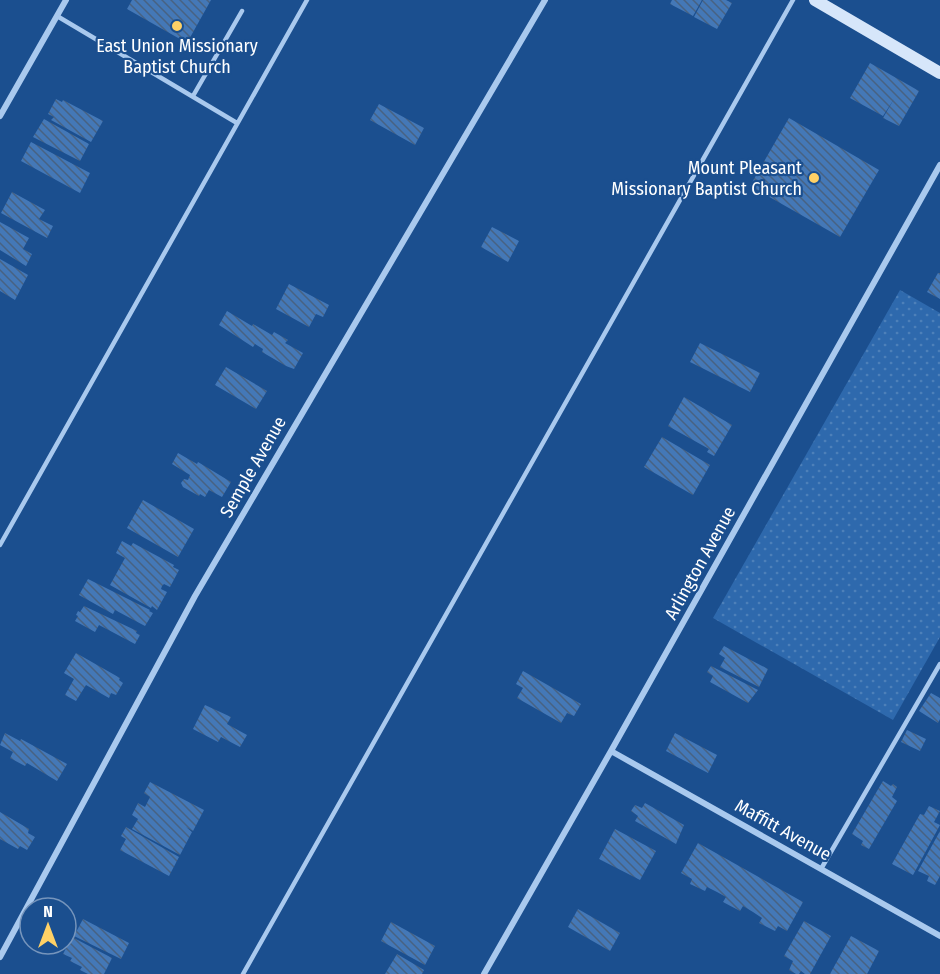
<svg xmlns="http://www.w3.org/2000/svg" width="940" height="974" font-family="'Fira Sans Condensed',sans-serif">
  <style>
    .grass { fill: url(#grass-dots) }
    .building { fill: url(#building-back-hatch) }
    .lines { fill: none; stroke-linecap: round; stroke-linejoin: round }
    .lane { stroke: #a9c9ee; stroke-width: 4.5 }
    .street { stroke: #a9c9ee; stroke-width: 6 }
    .secondary { stroke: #d6e6fa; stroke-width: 12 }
    .poi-dot { fill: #ffd166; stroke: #1b4f8f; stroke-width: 2 }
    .labels { text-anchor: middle; stroke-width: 4.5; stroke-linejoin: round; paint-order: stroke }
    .poi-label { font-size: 18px; fill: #fff; stroke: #1b4f8f }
    .street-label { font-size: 18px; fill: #fff; stroke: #1b4f8f }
  </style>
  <defs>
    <pattern id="grass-dots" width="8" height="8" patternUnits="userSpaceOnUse" patternTransform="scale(1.5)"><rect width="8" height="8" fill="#2e69ad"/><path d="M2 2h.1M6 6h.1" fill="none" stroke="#4d80b9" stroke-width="1.8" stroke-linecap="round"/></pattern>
    <pattern id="building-back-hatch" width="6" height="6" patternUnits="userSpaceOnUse" patternTransform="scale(1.5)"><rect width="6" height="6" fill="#4478b7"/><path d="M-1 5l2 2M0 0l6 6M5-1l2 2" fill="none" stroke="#486282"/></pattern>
  </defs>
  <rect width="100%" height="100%" fill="#1b4f8f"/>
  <path class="grass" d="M900,290L940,313V637L893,720L713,618Z"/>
  <path class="building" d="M132,0H211L187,43L127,9Z
    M672,0H702L693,16L670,4Z
    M703,0H726L732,3L717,29L694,17Z
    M870,63L919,91L899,126L883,118L894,99L883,116L850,98Z
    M56,99L62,102L63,100L103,121L91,142L51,120L54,117L48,114Z
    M379,104L424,128L415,145L370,120Z
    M789,118L879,170L840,237L750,186Z
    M44,119L89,144L80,161L33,137Z
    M31,142L90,173L80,193L21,161Z
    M12,192L45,210L39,219L53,226L47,238L1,213Z
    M0,222L29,238L23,249L32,254L26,266L0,250Z
    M492,227L519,241L508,262L481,247Z
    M0,259L28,275L15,300L0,291Z
    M938,273H940V299L927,292Z
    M289,284L329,305L323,317L316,314L309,327L276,309Z
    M227,311L252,326L253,324L272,335L274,332L288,340L285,343L303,353L294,369L286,366L262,352L263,349L255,344L253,347L219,325Z
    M700,343L760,373L750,392L690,362Z
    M226,367L267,391L256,409L215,385Z
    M684,397L732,425L714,456L707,452L709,449L668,426Z
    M662,437L710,465L693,495L644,467Z
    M178,453L197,464L198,462L231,482L222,497L209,490L205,497L200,494L199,496L183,487L181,483L184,479L188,480L190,475L172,464Z
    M143,500L194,529L178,557L127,528Z
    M122,541L131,546L133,543L174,565L173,567L179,570L170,587L164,584L162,586L161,589L167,592L157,610L152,606L151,608L110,585L125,558L116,553Z
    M88,579L150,610L149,611L153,613L145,626L115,610L113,614L79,595Z
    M84,606L137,631L136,633L140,635L135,644L99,625L95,632L75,621L78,616L76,615L78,611L80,612Z
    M724,646L768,669L759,687L720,667L725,658L719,654Z
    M76,653L120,678L119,680L123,683L116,695L111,693L109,698L86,685L76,701L65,695L74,679L64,673Z
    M711,666L758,690L748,703L710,682L713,676L707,672Z
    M523,671L581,704L574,716L567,713L561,723L517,698L523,688L516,684Z
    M931,693L940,698V719L938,723L919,711Z
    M205,705L231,717L227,724L247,735L240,747L221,737L218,742L193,729Z
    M907,730L926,739L920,751L901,742Z
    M5,733L20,741L21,739L67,764L57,781L27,763L25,766L10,758L13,752L0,745Z
    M675,733L717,755L708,773L666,751Z
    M883,781L891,786L893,784L897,787L892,797L897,801L869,849L861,845L863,841L852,834L877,791Z
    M150,782L204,810L193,831L186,827L192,832L180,855L132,829L138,819L132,815L138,803L145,807L150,797L144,793Z
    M645,803L684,825L676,844L635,821L638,816L631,811L635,805L642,808Z
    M929,806L940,811L934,822L940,825L913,875L892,864L920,814L924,815Z
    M0,812L29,829L28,833L35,837L27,850L20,846L18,849L0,839Z
    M126,827L179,857L169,876L120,850L126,839L121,836Z
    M615,829L656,851L640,880L599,859Z
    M940,831V876L935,885L927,881L929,876L918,871Z
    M698,843L803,902L787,931L778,926L775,931L759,923L762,918L753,912L743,906L740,911L723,902L726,897L717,892L707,887L705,891L690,884L692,879L681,873Z
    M578,909L620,933L610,951L568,927Z
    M83,919L129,943L121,959L74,936Z
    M804,921L831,936L810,974H805L801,971L799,974H796L789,970L793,961L784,956Z
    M391,922L435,946L425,965L381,941Z
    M851,936L879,951L867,974H830Z
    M72,937L112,958L104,974H88L80,970L82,967L70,961L72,958L63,954Z
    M397,954L424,970L422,974H385Z"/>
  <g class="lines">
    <path class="lane" d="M57,16L237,123
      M193,96L242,11
      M0,545L307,0
      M821,869L940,664
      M243,974L793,0"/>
    <path class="street" d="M0,116L66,0
      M611,751L940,936
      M0,957L195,596L545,0
      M484,974L611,751L940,165"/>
    <path class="secondary" d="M815,0L940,73"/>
  </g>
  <g class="poi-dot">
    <circle cx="177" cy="26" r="6"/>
    <circle cx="814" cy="178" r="6"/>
  </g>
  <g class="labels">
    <g class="poi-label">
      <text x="177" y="52">East Union Missionary<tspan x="177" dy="21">Baptist Church</tspan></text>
      <text x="802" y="174" text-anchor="end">Mount Pleasant<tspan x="802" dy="21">Missionary Baptist Church</tspan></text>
    </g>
    <g class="street-label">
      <text transform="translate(253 467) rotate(-60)" y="6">Semple Avenue</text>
      <text transform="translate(700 563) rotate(-61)" y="6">Arlington Avenue</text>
      <text transform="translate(783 830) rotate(29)" y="6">Maffitt Avenue</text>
    </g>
  </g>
  <g transform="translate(48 926)"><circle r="28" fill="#1b4f8f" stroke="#7695bc" stroke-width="1.5"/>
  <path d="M0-4.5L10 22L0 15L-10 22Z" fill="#ffd166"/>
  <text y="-9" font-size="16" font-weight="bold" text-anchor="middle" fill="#ffffff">N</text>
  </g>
</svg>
